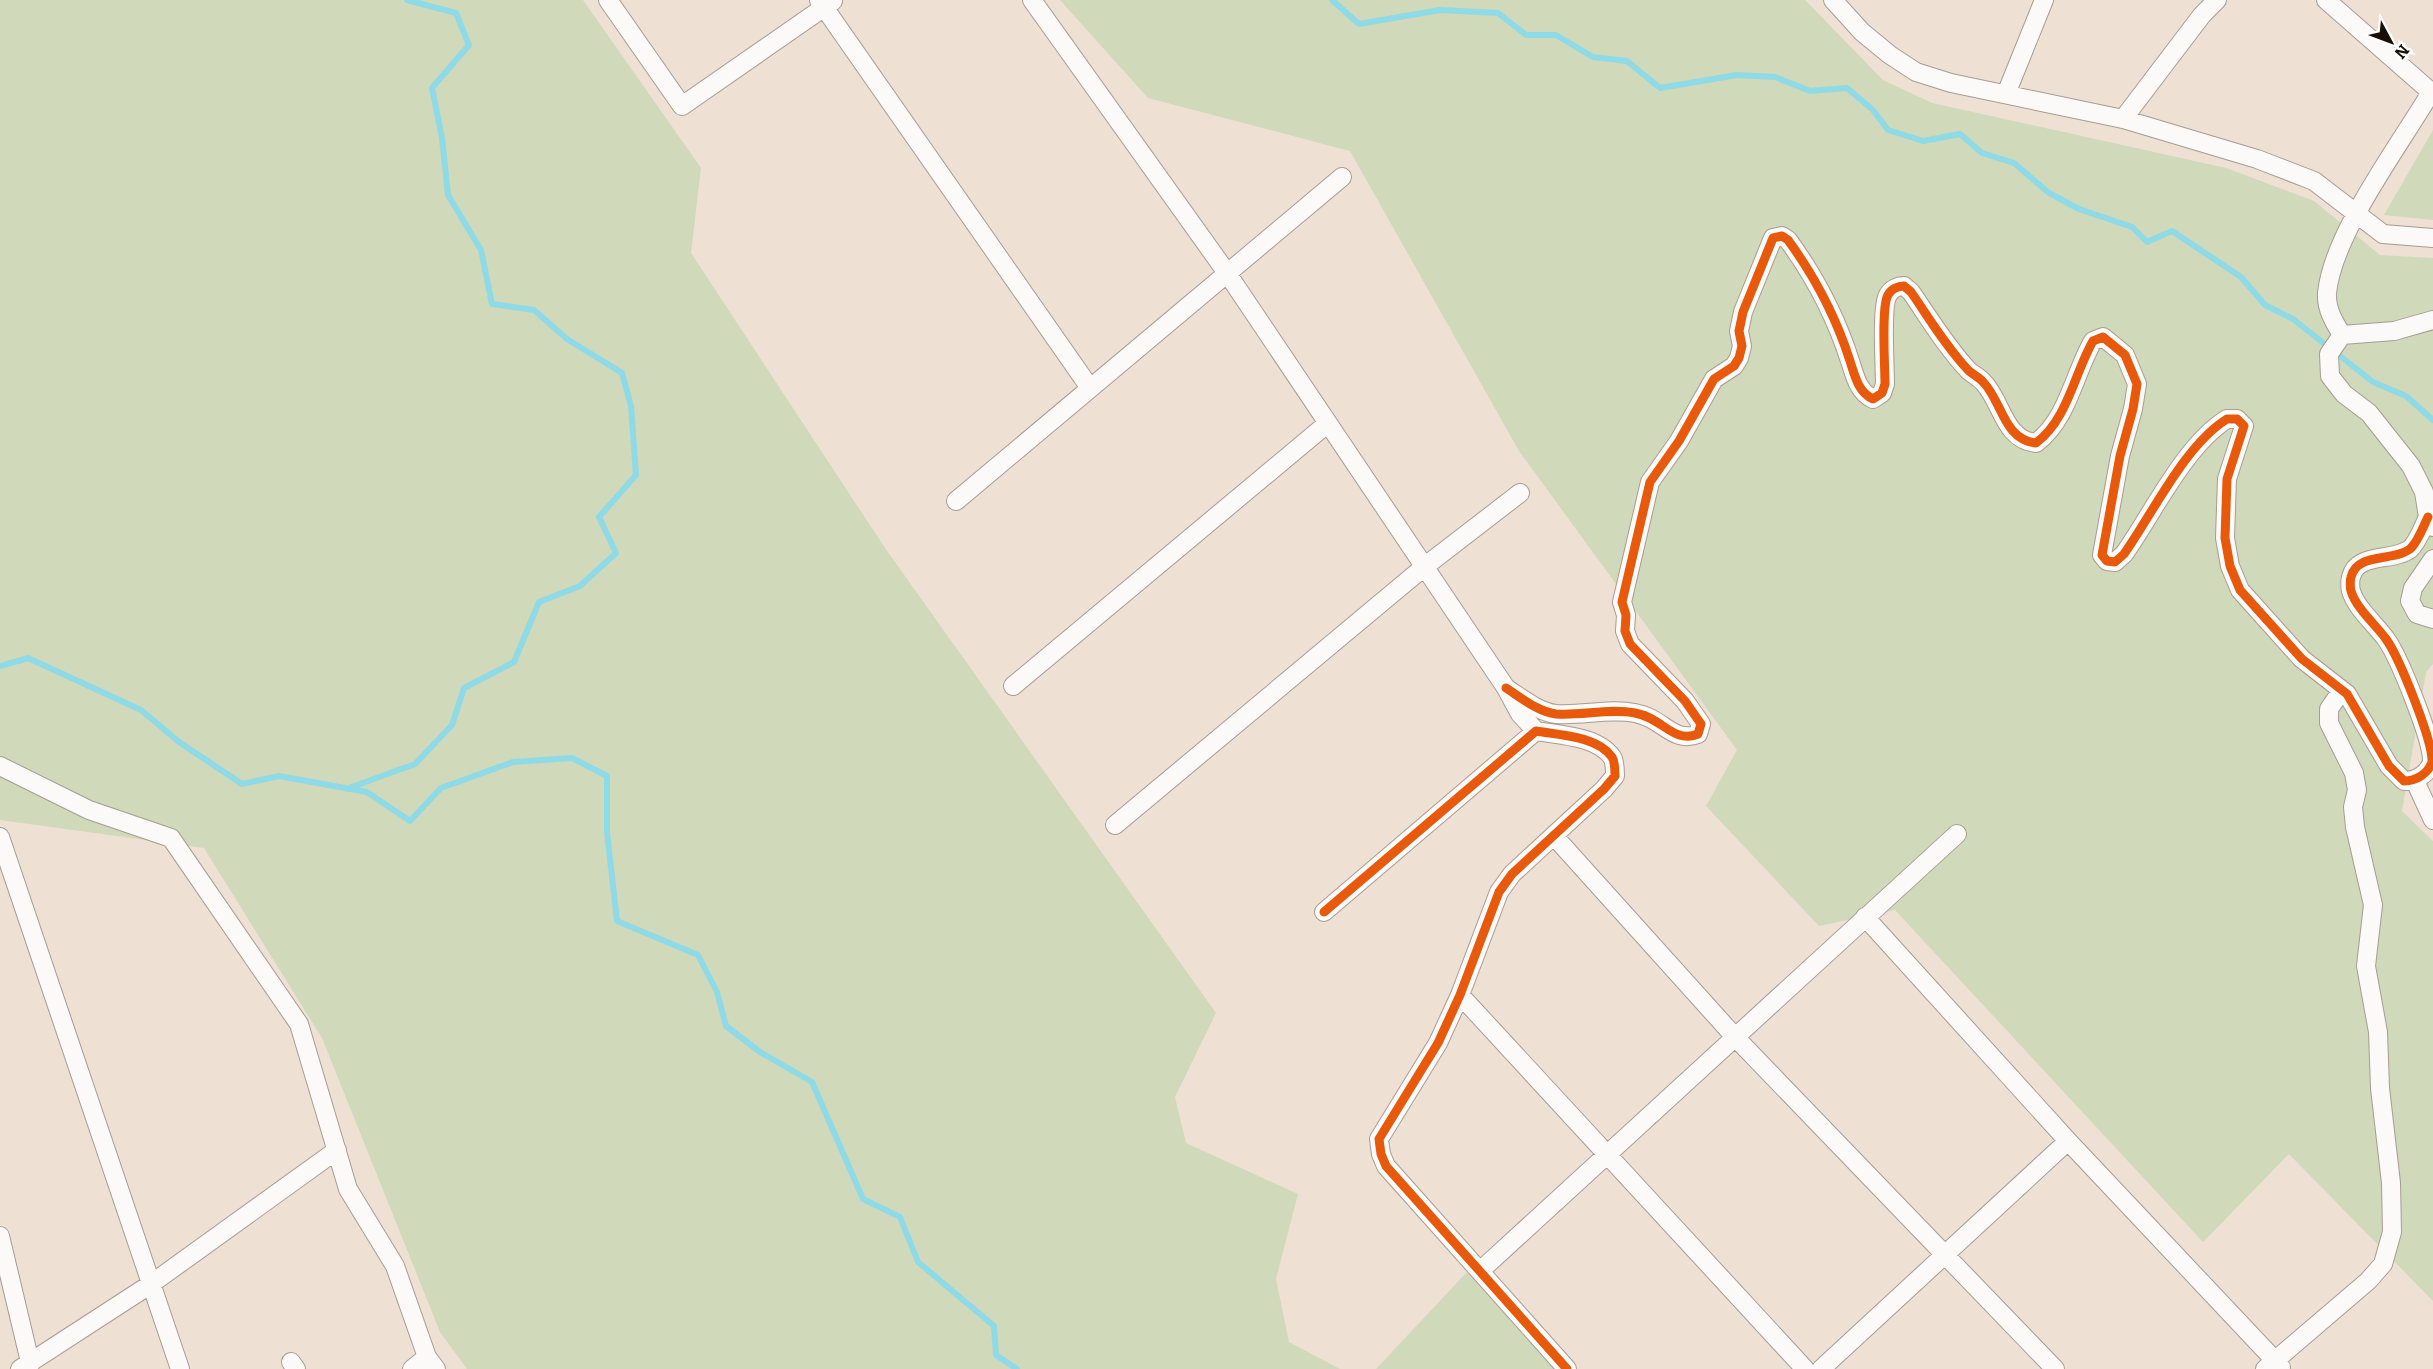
<svg xmlns="http://www.w3.org/2000/svg" width="2433" height="1369" font-family="Bitter,serif">
  <style>
    .green { fill: #d0d9ba }
    .lines { fill: none; stroke-linecap: round; stroke-linejoin: round }
    .stream { stroke: #8fdae7; stroke-width: 6 }
    .street-casing { stroke: #a79c93; stroke-width: 20 }
    .street { stroke: #fcfaf8; stroke-width: 18 }
    .cycleway-casing { stroke: #fff; stroke-width: 13 }
    .cycleway { stroke: #e8590c; stroke-width: 9 }
  </style>
  <rect width="100%" height="100%" fill="#eee0d3"/>
  <path class="green" d="M0,0H583L701,168L691,253L885,548L1216,1013L1175,1097L1186,1143L1298,1194L1276,1279L1289,1342L1340,1369H467L440,1332L322,1038L204,848L0,820Z
    M1060,0H1805L1883,80L1932,103L2226,168L2314,201L2380,255L2433,258V664L2426,672L2402,811L2433,841V1301L2289,1154L2203,1242L1895,910L1819,926L1706,806L1737,750L1519,451L1350,151L1148,98Z
    M2433,130V220L2384,215Z
    M1467,1272L1555,1369H1376Z"/>
  <g class="lines">
    <path class="stream" d="M1332,0L1359,24L1440,10L1498,13L1526,35H1556L1593,57L1627,61L1660,88L1737,75L1775,77L1810,91L1847,88L1873,110L1888,130L1923,141L1960,134L1982,153L2014,163L2049,193L2079,209L2132,227L2147,242L2172,231L2241,277L2265,305L2293,319L2373,382L2406,396L2433,420
      M0,666L28,658L141,710L179,742L242,784L279,776L367,792L410,821L441,788L513,762L572,758L607,776V832L617,921L698,955L717,992L726,1026L760,1052L812,1082L863,1199L900,1217L918,1262L994,1326L996,1355L1017,1369
      M349,788L415,764L452,725L464,688L514,662L539,602L580,586L616,553L599,517L636,475L631,406L622,373L567,339L534,310L492,304L481,250L448,195L442,138L432,88L469,45L456,13L407,0"/>
    <defs>
      <path id="street" d="M608,0L682,106L833,1
        M819,0L1090,388
        M1032,0L1227,273L1506,688L1520,714L1536,731
        M1833,0L1862,32L1890,55L1916,72L1951,83L2123,119L2257,159L2314,181L2383,234L2433,238
        M2326,0L2431,92C2400,145 2333,233 2327,293C2326,309 2334,322 2342,335
        M2006,94L2044,0
        M2123,119L2202,15L2217,0
        M2433,320L2394,331L2342,335L2329,354L2330,376L2344,394L2369,413L2411,466L2424,492L2428,517L2433,527
        M956,501L1342,177
        M2433,559L2413,588L2410,601L2417,614L2433,619
        M1013,686L1328,423
        M1506,688C1520,697 1538,712 1556,714C1582,716 1609,708 1635,713C1663,718 1673,744 1698,734L1701,724L1685,701L1630,644L1625,631L1626,615L1622,602L1650,482L1679,441L1714,379L1734,366L1739,358L1742,346L1739,331L1743,312L1773,238L1782,236L1788,240C1815,277 1836,317 1850,361C1855,376 1858,392 1873,399L1882,393L1885,384C1885,367 1881,306 1888,295C1891,289 1898,286 1904,286L1911,292C1929,318 1947,348 1969,371C1974,375 1980,378 1984,383C2002,402 2004,440 2036,443C2068,419 2074,374 2093,341L2103,337L2125,355L2137,384L2133,409L2120,456L2102,555L2107,561L2115,562L2124,554C2153,513 2185,445 2227,419H2237L2244,426L2227,479L2225,538L2230,566L2240,590L2302,659L2347,694L2389,766L2404,781C2416,781 2428,774 2432,762C2433,741 2399,657 2386,639C2375,624 2356,608 2351,591C2350,588 2350,580 2351,577C2357,552 2393,562 2410,549C2418,542 2423,527 2428,517
        M0,766L89,810L171,838L299,1024L348,1189L395,1266L427,1357L436,1369
        M2415,781L2433,820
        M1115,825L1424,567L1520,493
        M1554,836L1735,1037L2055,1369
        M0,837L180,1369
        M1324,912L1536,731C1559,735 1597,736 1612,757C1615,762 1615,770 1615,776L1604,789L1512,874L1499,892L1460,995L1438,1043L1379,1139L1381,1154L1386,1166L1567,1369
        M1865,917L2068,1141L2281,1367
        M1460,995L1805,1369
        M0,1236L30,1362L29,1369
        M1480,1271L1957,834
        M291,1362L296,1369
        M20,1369L151,1284L337,1150
        M412,1369L427,1357
        M1821,1369L2068,1141
        M2265,1369L2368,1281L2383,1264L2392,1232L2391,1183L2380,1088L2378,1032L2366,966L2373,905L2355,827L2353,807L2357,790L2354,773L2329,723V709L2338,696L2347,694"/>
    </defs>
    <use href="#street" class="street-casing"/>
    <use href="#street" class="street"/>
    <defs>
      <path id="cycleway" d="M1506,688C1520,697 1538,712 1556,714C1582,716 1609,708 1635,713C1663,718 1673,744 1698,734L1701,724L1685,701L1630,644L1625,631L1626,615L1622,602L1650,482L1679,441L1714,379L1734,366L1739,358L1742,346L1739,331L1743,312L1773,238L1782,236L1788,240C1815,277 1836,317 1850,361C1855,376 1858,392 1873,399L1882,393L1885,384C1885,367 1881,306 1888,295C1891,289 1898,286 1904,286L1911,292C1929,318 1947,348 1969,371C1974,375 1980,378 1984,383C2002,402 2004,440 2036,443C2068,419 2074,374 2093,341L2103,337L2125,355L2137,384L2133,409L2120,456L2102,555L2107,561L2115,562L2124,554C2153,513 2185,445 2227,419H2237L2244,426L2227,479L2225,538L2230,566L2240,590L2302,659L2347,694L2389,766L2404,781C2416,781 2428,774 2432,762C2433,741 2399,657 2386,639C2375,624 2356,608 2351,591C2350,588 2350,580 2351,577C2357,552 2393,562 2410,549C2418,542 2423,527 2428,517
        M1324,912L1536,731C1559,735 1597,736 1612,757C1615,762 1615,770 1615,776L1604,789L1512,874L1499,892L1460,995L1438,1043L1379,1139L1381,1154L1386,1166L1567,1369"/>
    </defs>
    <use href="#cycleway" class="cycleway-casing"/>
    <use href="#cycleway" class="cycleway"/>
  </g>
  <g transform="translate(2391 42) rotate(131)" stroke="#ffffff" stroke-width="4.5" paint-order="stroke">
  <path d="M0-4.5L10 22L0 15L-10 22Z" fill="#180f07"/>
  <text y="-9" font-size="16" font-weight="bold" text-anchor="middle" fill="#180f07">N</text>
  </g>
</svg>
